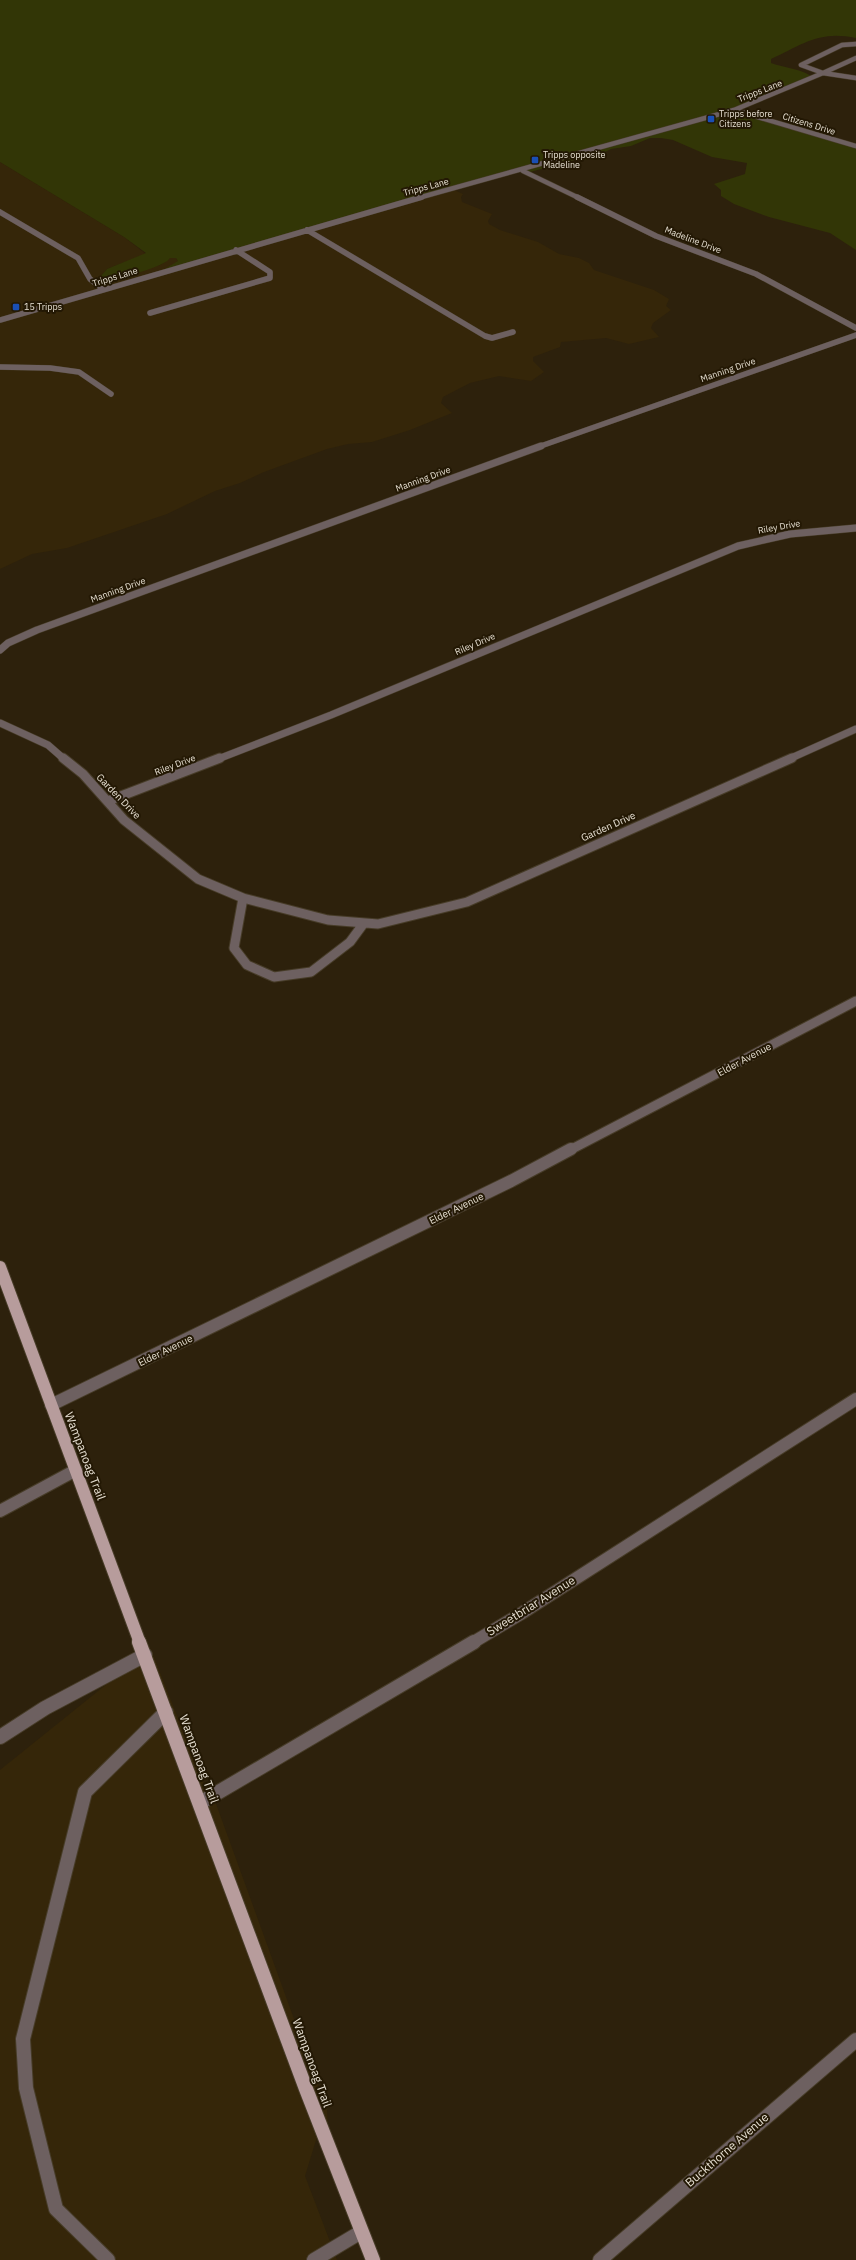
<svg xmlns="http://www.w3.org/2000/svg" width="856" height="2260" font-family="'IBM Plex Sans',sans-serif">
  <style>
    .built { fill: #352609 }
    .green { fill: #323606 }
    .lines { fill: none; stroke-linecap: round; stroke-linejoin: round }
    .minor-far5-casing { stroke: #473c28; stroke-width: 5.5 }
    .minor-far4-casing { stroke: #473c28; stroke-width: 6 }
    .minor-far3-casing { stroke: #473c28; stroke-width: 8 }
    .minor-far2-casing { stroke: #473c28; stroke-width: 11 }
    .minor-far1-casing { stroke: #473c28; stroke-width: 14 }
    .minor-casing { stroke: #473c28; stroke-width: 16 }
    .major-far1-casing { stroke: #473c28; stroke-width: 14 }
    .major-casing { stroke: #473c28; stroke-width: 16 }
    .minor-far5 { stroke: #6d6060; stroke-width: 4.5 }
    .minor-far4 { stroke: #6d6060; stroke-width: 5.5 }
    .minor-far3 { stroke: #6d6060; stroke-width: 7 }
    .minor-far2 { stroke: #6d6060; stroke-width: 9 }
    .minor-far1 { stroke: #6d6060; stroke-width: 12 }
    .minor { stroke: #6d6060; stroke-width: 14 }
    .major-far1 { stroke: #b79c9c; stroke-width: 12 }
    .major { stroke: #b79c9c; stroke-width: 14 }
    .transit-dot { fill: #1a4fb4; stroke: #231804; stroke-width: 1.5 }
    .labels { text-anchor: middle; stroke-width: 4; stroke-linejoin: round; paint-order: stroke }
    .far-street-label { font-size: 9px; fill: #e7e0d3; stroke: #231804 }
    .far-poi-label { font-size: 9px; fill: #e7e0d3; stroke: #231804; text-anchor: start }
    .street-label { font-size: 10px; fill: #e7e0d3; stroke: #231804 }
    .near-street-label { font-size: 12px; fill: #e7e0d3; stroke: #231804 }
  </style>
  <rect width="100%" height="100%" fill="#2d210c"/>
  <path class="built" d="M0,162L124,237L146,254L107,269L101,276L112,278L160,265L170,258H176L178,261L450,188L463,194L461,197L462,202L492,214L488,221L489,224L500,230L538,242L559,254L579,258L589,263L594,270L654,290L669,299L666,306L671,310L653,323L651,328L659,337L629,344L606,338L561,342L560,347L533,357V361L544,372L531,381L499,376L470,383L443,397L441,403L452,413L410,430L372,442L348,444L327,449L264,472L240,483L215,491L167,514L67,548L32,554L0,569Z
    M152,1652L203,1782L215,1801L327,2110L328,2125L316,2140L305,2176L337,2260H0V1770L138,1659Z"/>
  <path class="green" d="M0,0H856V38C820,30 803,44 771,59V63C785,68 798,68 811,76L734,108L856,147V250L830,233L769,217L734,204L721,196V190L714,184L745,174L747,163L712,157L673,140L661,138H650L631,146L611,149L599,155L597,159L574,160L530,172L522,169L163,270L178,261L176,258H170C166,266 123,278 113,278C109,279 105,277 101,276L107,269L146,253L124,237L0,162Z"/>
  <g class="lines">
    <defs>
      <path id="minor-far5" d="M856,44L842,45L801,65L823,73L856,58
        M734,110L856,146
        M523,171L579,198
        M418,198L734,110L823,73L856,78"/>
      <path id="minor-far4" d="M577,197L656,236L756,274L856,328
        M0,212L78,258L90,279L103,289
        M307,230L485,336L492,338L513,332
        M150,313L270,278V272L236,250
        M0,320L422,197
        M0,367L50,368L79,372L111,394
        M538,447L856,335"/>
      <path id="minor-far3" d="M0,650L8,643L37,630L541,446
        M0,723L48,745L64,759
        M218,759L331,715L738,546L790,534L856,528
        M789,759L856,729"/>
      <path id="minor-far2" d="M63,758L83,774L124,820L198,879L243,898L234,948L247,965L274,977L311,972L350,942L364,923
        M108,801L220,758
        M243,898L328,920L378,924L467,902L792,758
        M570,1150L856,1001"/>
      <path id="minor-far1" d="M51,1405L511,1181L571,1149
        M0,1511L76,1470
        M472,1643L522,1613L856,1399"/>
      <path id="minor" d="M0,1737L45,1708L145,1655
        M200,1803L474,1642
        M108,2260L56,2209L26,2088L23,2039L85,1792L166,1712
        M314,2260L361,2232
        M600,2260L856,2040"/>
      <path id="major-far1" d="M0,1267L140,1643"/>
      <path id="major" d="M139,1642L306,2089L373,2260"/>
    </defs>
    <use href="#minor-far5" class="minor-far5-casing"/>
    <use href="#minor-far4" class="minor-far4-casing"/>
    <use href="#minor-far3" class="minor-far3-casing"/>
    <use href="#minor-far2" class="minor-far2-casing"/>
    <use href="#minor-far1" class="minor-far1-casing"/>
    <use href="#minor" class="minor-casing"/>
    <use href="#major-far1" class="major-far1-casing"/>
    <use href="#major" class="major-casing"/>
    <use href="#minor-far5" class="minor-far5"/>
    <use href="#minor-far4" class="minor-far4"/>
    <use href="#minor-far3" class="minor-far3"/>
    <use href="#minor-far2" class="minor-far2"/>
    <use href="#minor-far1" class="minor-far1"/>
    <use href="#minor" class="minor"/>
    <use href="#major-far1" class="major-far1"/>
    <use href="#major" class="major"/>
  </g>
  <g class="transit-dot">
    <rect x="707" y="115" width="8" height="8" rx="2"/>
    <rect x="531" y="156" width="8" height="8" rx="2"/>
    <rect x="12" y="303" width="8" height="8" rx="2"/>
  </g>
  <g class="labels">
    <g class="far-street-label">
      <text transform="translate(760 91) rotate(-21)" y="3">Tripps Lane</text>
      <text transform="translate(809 124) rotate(17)" y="3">Citizens Drive</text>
      <text transform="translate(426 187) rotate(-15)" y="3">Tripps Lane</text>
      <text transform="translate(693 240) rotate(21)" y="3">Madeline Drive</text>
      <text transform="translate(115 277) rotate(-17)" y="3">Tripps Lane</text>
      <text transform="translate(728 370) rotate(-19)" y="3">Manning Drive</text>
      <text transform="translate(423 479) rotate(-20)" y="3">Manning Drive</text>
      <text transform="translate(779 527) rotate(-10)" y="3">Riley Drive</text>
      <text transform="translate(118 590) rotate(-20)" y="3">Manning Drive</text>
      <text transform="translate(475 644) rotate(-23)" y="3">Riley Drive</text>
      <text transform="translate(175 765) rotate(-21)" y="3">Riley Drive</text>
    </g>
    <g class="far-poi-label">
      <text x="719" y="117">Tripps before<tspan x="719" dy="10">Citizens</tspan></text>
      <text x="543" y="158">Tripps opposite<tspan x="543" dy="10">Madeline</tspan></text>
      <text x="24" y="310">15 Tripps</text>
    </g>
    <g class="street-label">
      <text transform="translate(119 796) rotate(46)" y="4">Garden Drive</text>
      <text transform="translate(608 826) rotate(-24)" y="4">Garden Drive</text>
      <text transform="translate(744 1059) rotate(-28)" y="4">Elder Avenue</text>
      <text transform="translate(456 1208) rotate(-26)" y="4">Elder Avenue</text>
      <text transform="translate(165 1350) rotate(-26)" y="4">Elder Avenue</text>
    </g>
    <g class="near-street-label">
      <text transform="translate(85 1456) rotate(69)" y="4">Wampanoag Trail</text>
      <text transform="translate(531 1606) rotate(-32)" y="4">Sweetbriar Avenue</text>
      <text transform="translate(199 1759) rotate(70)" y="4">Wampanoag Trail</text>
      <text transform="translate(312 2063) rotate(70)" y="4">Wampanoag Trail</text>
      <text transform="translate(727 2150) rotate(-41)" y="4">Buckthorne Avenue</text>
    </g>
  </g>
</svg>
